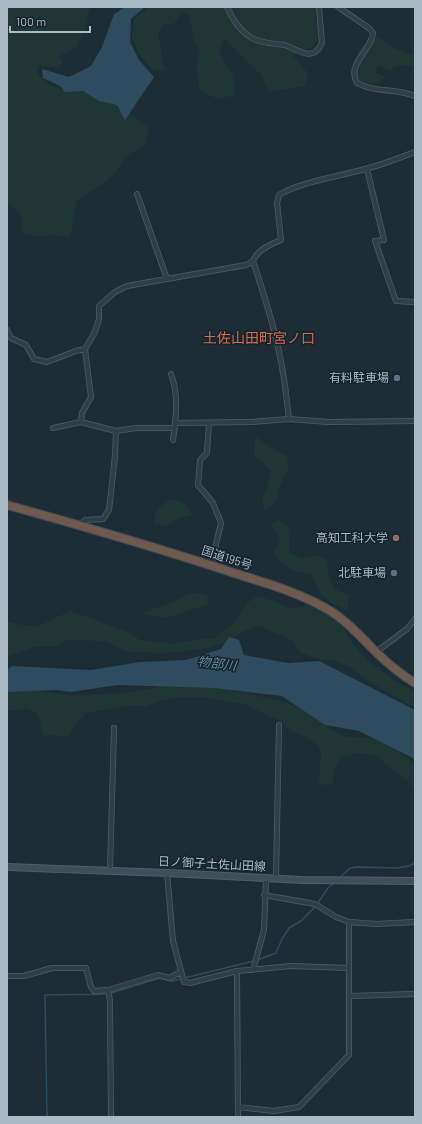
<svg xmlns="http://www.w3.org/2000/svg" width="422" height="1124" font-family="Barlow,'Noto Sans JP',sans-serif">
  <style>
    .green { fill: #1f3734 }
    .water { fill: #2d4c5d }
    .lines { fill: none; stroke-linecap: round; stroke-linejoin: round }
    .stream { stroke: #2d4c5d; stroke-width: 1.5 }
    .street-casing { stroke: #4e5c65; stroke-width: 6 }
    .secondary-casing { stroke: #4e5c65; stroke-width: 8 }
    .highway-casing { stroke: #3b4951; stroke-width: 10 }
    .street { stroke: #303f47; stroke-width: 4.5 }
    .secondary { stroke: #3e4f5a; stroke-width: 6 }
    .highway { stroke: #6d594d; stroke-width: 8 }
    .service-dot { fill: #5c6f8a; stroke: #16232b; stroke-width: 1.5 }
    .education-dot { fill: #8d6e63; stroke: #16232b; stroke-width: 1.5 }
    .labels { text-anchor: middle; stroke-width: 3; stroke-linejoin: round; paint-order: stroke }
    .poi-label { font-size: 12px; fill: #aabac4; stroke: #16232b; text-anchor: end }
    .street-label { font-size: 12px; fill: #aabac4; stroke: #16232b }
    .water-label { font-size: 13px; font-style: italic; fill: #5f8ea7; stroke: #16232b }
    .quarter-label { font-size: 14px; fill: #da6b4f; stroke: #16232b }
  </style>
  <rect width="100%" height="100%" fill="#1d2d36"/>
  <path class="green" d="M7,7H90L85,28L76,47L59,56L63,63L55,68L38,65L37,72C40,75 42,79 46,82C56,90 73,92 86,91C94,100 103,103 115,102L125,115L130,114L149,127L146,143L135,151L126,156L118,169L105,182L77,200L70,237L50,235L39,237L23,233L20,213L7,202Z
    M146,7H318L315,18L322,37L310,48L292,55L308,73L305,86L269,92L261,74L249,64L224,38L219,51L229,70L233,75L235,95L218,99L200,91L196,70L199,52L194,41L189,15L181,12L174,24H165L158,33L165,71L152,69L139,54L132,37L134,19L146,10Z
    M378,37C390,46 400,52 415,55V66C407,67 402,64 395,66L391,71L378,65L376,73L385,77L375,85L368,83L359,86L353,68L359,49L369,40Z
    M255,437C266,443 275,451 287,456L289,468L281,483L276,501L264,511L262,497L267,488L271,470L254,456Z
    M171,499L186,504L192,515L183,516L167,526L154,523C156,508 159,507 171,499Z
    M279,520L288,527C290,536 288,544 290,554L303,558L314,555L327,559L328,573L334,589L349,595L347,610L333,604L320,594L312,575L298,572L283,565L273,552L278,545L280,537L271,525Z
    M191,593L207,595L209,604L165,618L142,614L155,608L172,603Z
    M257,596L274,601L291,609L309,604L326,610L341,623L351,641L367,660L396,681L415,693V708L371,683L350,667L332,660H322L301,653L291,640L260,626L242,632L227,642L209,648L187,651L161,653L141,652H127L105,641L67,640L56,646H37L7,656V621L17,624L37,627L70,611L126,631L140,640L175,644L198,639H213L234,623L247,603Z
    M179,683L229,689L284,702L308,712L328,728L347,737L371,738L385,742L415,764V788L377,756L358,753L342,757L336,765L332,784L319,785L321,754L319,746L305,737L291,731L278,720L244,704L199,697H183L160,701L145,706H124L85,713L68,736L43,735L38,714L27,708L7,711V688L31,690L73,696L134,692Z"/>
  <path class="water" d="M125,7L144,8L131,19L130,42L139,60L154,77L125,120L117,105L99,101L83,91L65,92L60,86L43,78L42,69L69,77L91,66L102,47L114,14Z
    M229,637L239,640L244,655L288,663L319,661L415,710V759L359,731L325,725L282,696L215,688L117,685L71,692L57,690L7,692V670L12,666L91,670L140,662L186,660L221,649Z"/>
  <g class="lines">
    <path class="stream" d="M339,878L350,868L358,867L397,868L409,866L415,863
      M317,904L328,888L334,883
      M257,960L276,953L282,939L289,928L301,921L315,907
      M111,993L160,978L172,981L254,961
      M47,1117L45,995C66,994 87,995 107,994"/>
    <defs>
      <path id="street" d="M227,7C233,20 239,30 252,38C259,42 268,43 276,44C279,45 282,44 285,45C298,50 313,63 322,43L319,7
        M338,7L369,28L373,33C372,50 346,64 357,83C375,93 396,88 415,96
        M367,169L384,240L375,241L396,301L415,302
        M137,194L167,279
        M253,261C265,298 277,335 283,373C286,389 287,404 289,419
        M7,330L11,338L26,345L34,359L47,362L76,351L85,349
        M171,374C179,395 176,418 173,440
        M81,422L82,413L91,397L85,349L95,332L99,319V306L115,292L127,286L246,265L253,261C257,250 271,244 281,240L277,203L279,195C299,182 341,176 365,169C382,165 399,158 415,152
        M175,423L252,422L289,419L329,422L415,421
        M209,423L207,453L200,460L198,485L213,503L221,523L211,566
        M53,428L81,422L116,431L136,428H175
        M79,525L85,520L103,519L109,510L115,456L116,431
        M376,652L407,629L415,619
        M110,871L114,728
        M167,873L173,941L184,982L190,983L237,971L291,966L349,968
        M276,878L279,725
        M264,895L315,904L336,917L349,922L376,924L415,922
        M253,970L264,930L266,878
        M237,971L238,1117
        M7,976H24L52,968H86L91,987L94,991L108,990L158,975L169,978L181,972
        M108,990L110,1001L111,1117
        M350,996L415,994
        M238,1107L274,1111L299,1107L349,1055V922"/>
      <path id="secondary" d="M7,867L167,873L303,880L415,881"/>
      <path id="highway" d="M7,505C79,525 151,546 222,569C257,581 295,590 327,609C345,619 360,636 375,651C387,663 400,674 415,683"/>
    </defs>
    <use href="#street" class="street-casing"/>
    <use href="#secondary" class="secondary-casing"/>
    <use href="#highway" class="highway-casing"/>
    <use href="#street" class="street"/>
    <use href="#secondary" class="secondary"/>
    <use href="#highway" class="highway"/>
  </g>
  <g class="service-dot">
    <circle cx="397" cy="378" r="4"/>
    <circle cx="394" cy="573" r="4"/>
  </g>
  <circle class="education-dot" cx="396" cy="538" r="4"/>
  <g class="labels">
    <g class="poi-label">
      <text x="389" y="382">有料駐車場</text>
      <text x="388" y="542">高知工科大学</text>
      <text x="386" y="577">北駐車場</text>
    </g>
    <g class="street-label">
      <text transform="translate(227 558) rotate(18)" y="4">国道195号</text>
      <text transform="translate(212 864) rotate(3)" y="4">日ノ御子土佐山田線</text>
    </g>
    <g class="water-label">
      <text transform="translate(217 663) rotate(7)" y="5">物部川</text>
    </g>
    <g class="quarter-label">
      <text x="259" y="343">土佐山田町宮ノ口</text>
    </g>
  </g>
  <rect width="422" height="1124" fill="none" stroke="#aabac4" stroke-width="16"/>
  <path d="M10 26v6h80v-6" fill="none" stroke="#aabac4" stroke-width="2"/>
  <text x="16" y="26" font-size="12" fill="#aabac4" stroke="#16232b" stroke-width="3" paint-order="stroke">100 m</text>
</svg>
